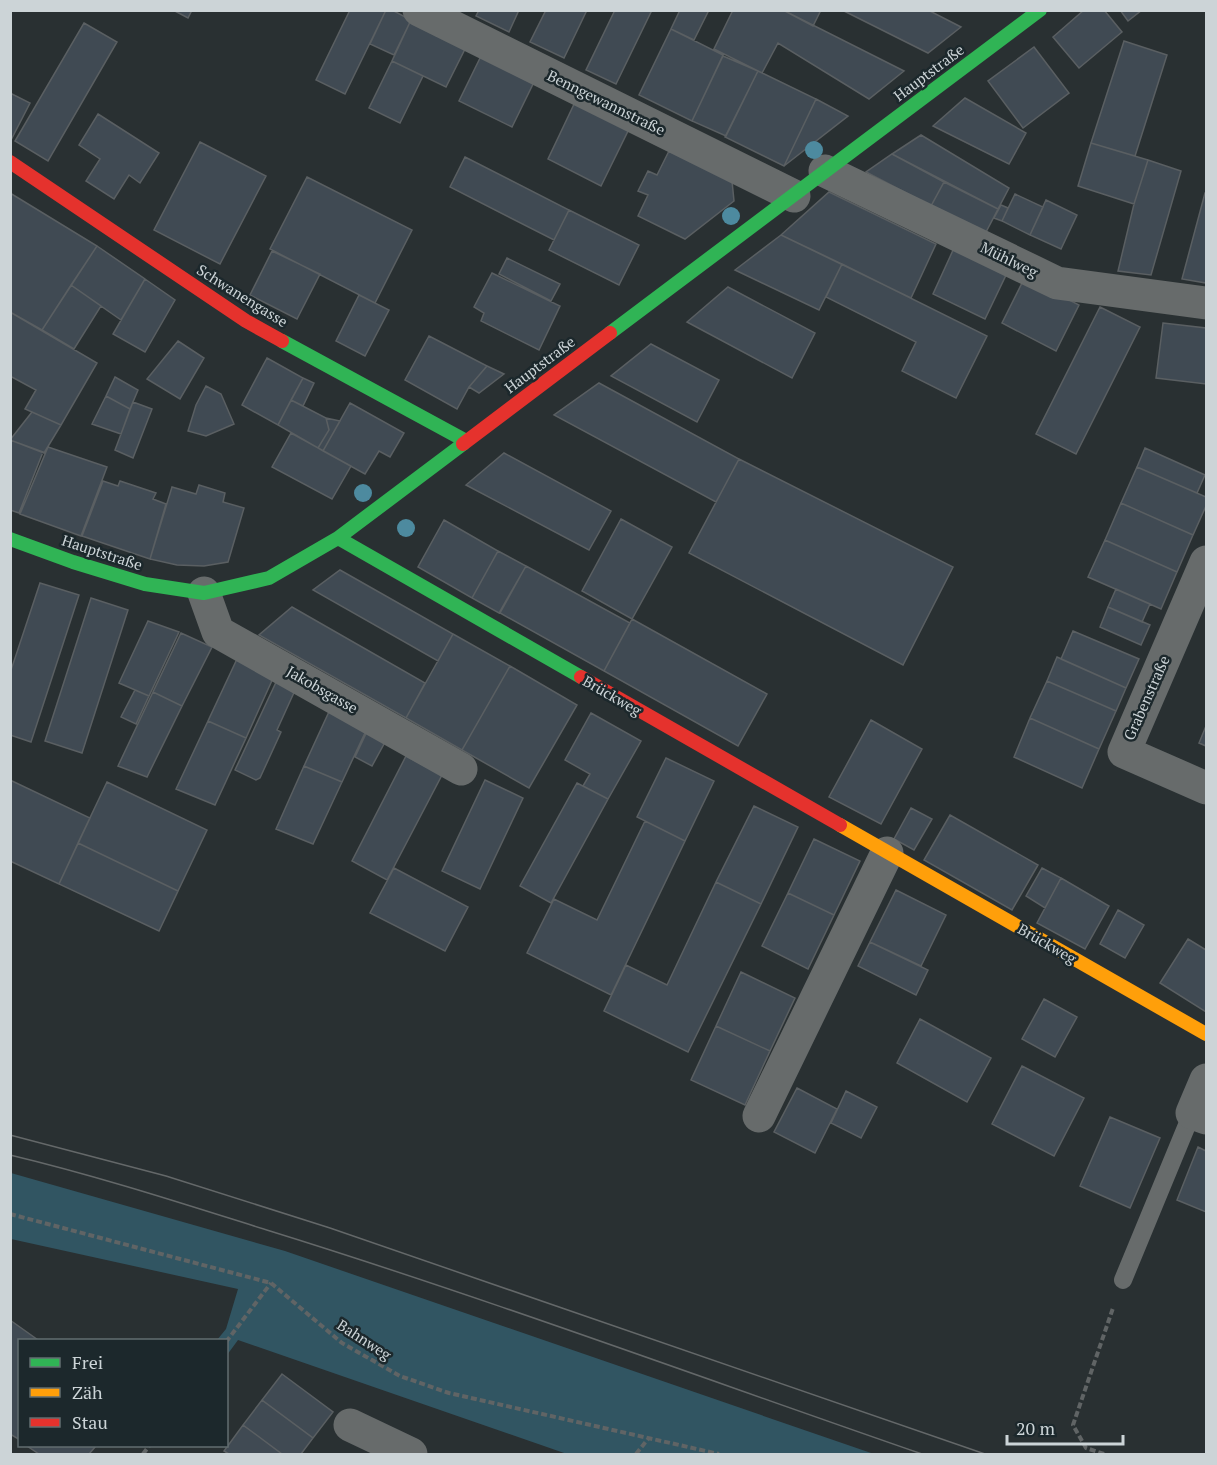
<svg xmlns="http://www.w3.org/2000/svg" width="1217" height="1465" font-family="'PT Serif',serif">
  <style>
    .green { fill: #315562 }
    .building { fill: #404a53; stroke: #5a5f62; stroke-width: 1.5 }
    .lines { fill: none; stroke-linecap: round; stroke-linejoin: round }
    .path { stroke: #606465; stroke-width: 4; stroke-dasharray: 6 3; stroke-linecap: butt }
    .lane { stroke: #676b6b; stroke-width: 18 }
    .street { stroke: #676b6b; stroke-width: 33 }
    .fast { stroke: #30b455; stroke-width: 14 }
    .slow { stroke: #ff9f0a; stroke-width: 14 }
    .jam { stroke: #e5322d; stroke-width: 14 }
    .tram { stroke: #646869; stroke-width: 1.5 }
    .tree { fill: #4d8a9f }
    .labels { text-anchor: middle; stroke-width: 5; stroke-linejoin: round; paint-order: stroke }
    .street-label { font-size: 15px; fill: #ccd4d7; stroke: #1c282c }
  </style>
  <rect width="100%" height="100%" fill="#293032"/>
  <path class="green" d="M11,1173L285,1251L874,1454H567L238,1340L227,1355L226,1340H217L226,1329L238,1289L11,1239Z"/>
  <path class="building" d="M173,10H192L188,18Z
    M350,10H386L345,94L316,80Z
    M386,10H392L411,20L394,55L370,44Z
    M479,10H519L509,32L476,16Z
    M546,10H587L564,58L530,42Z
    M615,10H652L616,84L586,70Z
    M680,10H709L694,40L671,29Z
    M733,10H783L904,71L869,99L778,43L762,73L714,49Z
    M783,10H821L813,26Z
    M842,10H928L961,27L928,53Z
    M1084,10H1104L1122,32L1079,68L1053,37Z
    M1120,10H1142L1128,21Z
    M411,20L466,47L446,87L392,61Z
    M84,23L117,42L48,161L15,141Z
    M671,29L723,55L692,121L639,95Z
    M1124,41L1167,55L1135,156L1091,143Z
    M1034,47L1069,93L1023,128L988,81Z
    M482,54L535,80L512,127L459,101Z
    M723,56L758,71L726,136L692,121Z
    M392,61L423,76L400,123L369,108Z
    M758,71L816,99L784,166L725,137Z
    M10,93L30,103L11,140L10,139Z
    M965,98L1026,133L1009,164L933,126Z
    M816,99L848,116L784,166Z
    M576,100L630,127L601,186L548,159Z
    M98,114L159,153L140,183L129,175L114,199L86,181L100,159L79,145Z
    M921,135L1009,188L998,209L892,154Z
    M200,142L266,176L220,264L154,230Z
    M1091,143L1148,160L1134,204L1078,186Z
    M669,151L732,181L734,201L685,239L638,216L648,195L638,191L648,171L657,175Z
    M892,154L944,182L931,206L866,172Z
    M465,157L569,210L554,240L450,187Z
    M1148,160L1181,171L1151,275L1118,271L1134,204Z
    M307,177L412,230L375,303L270,249Z
    M944,182L998,209L985,234L931,206Z
    M829,192L936,244L911,298L781,235Z
    M10,193L97,246L42,330L10,312Z
    M1205,193H1206V283L1182,279Z
    M1015,194L1043,207L1030,235L1002,221Z
    M1046,200L1077,215L1061,249L1030,235Z
    M1001,205L1008,208L1002,221L994,218Z
    M569,210L639,245L619,285L549,250Z
    M781,235L842,264L819,310L735,270Z
    M97,246L145,279L121,320L71,285Z
    M954,248L1007,273L985,319L933,294Z
    M272,251L320,274L297,319L250,295Z
    M507,258L560,284L551,301L499,274Z
    M842,264L987,336L956,398L902,371L916,342L826,297Z
    M492,273L560,306L539,350L481,321L484,313L474,307Z
    M1025,277L1079,305L1056,351L1002,323Z
    M145,279L175,300L145,352L113,334Z
    M71,285L101,306L74,349L42,330Z
    M728,287L815,333L792,378L687,322Z
    M359,295L389,310L365,356L336,341Z
    M1100,307L1140,327L1076,454L1036,434Z
    M10,312L97,363L61,425L25,409L36,390L10,376Z
    M1163,323L1206,328V384L1156,378Z
    M429,336L487,366L469,387L457,409L405,380Z
    M178,341L204,358L180,399L147,379Z
    M651,344L719,380L697,422L611,376Z
    M267,358L303,378L278,425L242,405Z
    M487,366L504,374L479,393L469,387Z
    M115,377L138,390L130,409L106,396Z
    M303,378L314,383L303,406L291,400Z
    M599,383L739,459L716,502L554,415Z
    M206,386L221,394L234,424L206,436L188,431L196,405Z
    M106,396L130,409L121,434L92,424Z
    M291,400L326,418L329,430L318,448L278,425Z
    M133,402L152,409L133,458L115,450Z
    M350,403L404,433L390,457L379,451L365,474L323,451Z
    M32,412L61,425L44,453L10,440Z
    M326,418L340,421L323,451L318,448L329,430Z
    M291,433L351,466L332,499L272,467Z
    M10,440L43,452L19,513L10,510Z
    M48,447L107,467L81,536L20,514Z
    M1145,448L1205,475L1197,493L1137,467Z
    M504,453L611,511L589,550L466,485Z
    M739,459L953,567L903,665L689,553Z
    M1137,467L1206,497V506L1193,535L1121,503Z
    M103,481L118,486L120,481L156,493L153,499L166,504L150,559L82,536Z
    M199,485L225,493L223,502L244,508L228,562L204,566L177,565L150,559L172,487L196,494Z
    M1121,503L1193,535L1177,572L1105,540Z
    M621,519L672,547L632,619L582,591Z
    M444,520L498,551L472,598L418,567Z
    M1105,540L1177,572L1161,609L1088,577Z
    M498,551L526,566L499,613L472,598Z
    M526,566L630,623L604,671L500,613Z
    M340,570L453,634L438,661L313,590Z
    M40,583L79,595L31,742L10,735V673Z
    M1116,589L1150,604L1142,622L1108,607Z
    M91,598L128,610L82,753L45,741Z
    M292,607L425,683L406,718L259,635Z
    M1108,607L1150,625L1141,645L1100,627Z
    M632,619L767,694L738,746L604,671Z
    M148,621L179,632L149,696L119,683Z
    M1073,631L1139,659L1126,688L1061,659Z
    M181,633L212,647L182,706L153,692Z
    M453,634L510,666L462,750L406,718Z
    M1057,657L1126,688L1116,711L1047,681Z
    M237,659L274,676L246,738L208,721Z
    M510,666L577,705L529,788L462,750Z
    M278,678L297,686L277,730L281,732L260,778L256,780L235,770Z
    M1047,681L1116,711L1099,749L1030,718Z
    M135,690L149,696L136,724L121,717Z
    M153,692L182,706L147,777L118,766Z
    M333,703L371,720L342,782L304,766Z
    M591,713L641,741L608,799L583,786L590,774L565,760Z
    M1030,718L1099,749L1082,788L1014,757Z
    M871,720L922,749L881,824L829,797Z
    M208,721L246,738L215,805L176,789Z
    M372,721L390,733L372,766L355,757Z
    M1206,726V746L1199,743Z
    M406,756L442,775L387,880L352,861Z
    M666,758L714,781L685,841L637,817Z
    M304,766L342,782L313,844L276,829Z
    M10,780L90,818L59,884L10,861Z
    M485,780L523,798L480,889L442,871Z
    M107,782L207,830L178,891L78,843Z
    M577,783L608,799L551,903L520,886Z
    M754,806L798,827L761,904L716,882Z
    M911,808L932,819L914,850L894,839Z
    M950,815L1038,865L1012,910L924,860Z
    M645,821L685,841L611,995L527,953L554,899L597,920Z
    M814,839L860,861L834,915L788,893Z
    M78,843L178,891L159,931L59,884Z
    M394,868L468,907L445,951L370,913Z
    M1042,868L1061,878L1045,908L1026,896Z
    M1061,878L1109,906L1085,949L1037,923Z
    M716,882L761,904L688,1052L604,1011L626,965L667,985Z
    M896,890L946,915L921,966L870,942Z
    M788,893L834,915L808,969L762,946Z
    M1118,910L1144,925L1125,958L1100,944Z
    M1188,939L1206,950V1012L1160,983Z
    M870,942L928,970L916,995L858,966Z
    M741,972L795,998L770,1051L716,1026Z
    M1044,999L1077,1017L1055,1057L1022,1039Z
    M920,1019L991,1058L967,1102L897,1063Z
    M716,1026L770,1051L745,1105L691,1080Z
    M1022,1066L1084,1098L1054,1156L992,1124Z
    M797,1088L837,1109L815,1153L774,1132Z
    M846,1091L877,1107L861,1138L831,1123Z
    M1110,1117L1160,1138L1130,1208L1080,1186Z
    M1198,1147L1206,1151V1212L1177,1200Z
    M10,1320L38,1340H20V1440L10,1434Z
    M282,1374L333,1412L313,1438L262,1400Z
    M262,1400L313,1438L301,1454H282L243,1425Z
    M243,1425L282,1454H229L224,1451Z
    M27,1446H96L89,1454H39Z"/>
  <g class="lines">
    <path class="path" d="M10,1214L271,1283L342,1343L400,1376L449,1393L719,1454
      M226,1342L271,1283
      M143,1454L149,1446
      M636,1454L648,1439
      M1104,1454L1086,1448L1073,1425L1113,1308"/>
    <path class="lane" d="M1123,1280L1192,1113"/>
    <path class="street" d="M419,10L794,196
      M825,171L1057,283L1206,303
      M1206,562L1124,752L1206,788
      M204,593L218,632L461,769
      M1206,1080L1192,1113L1206,1118
      M759,1116L887,853
      M350,1425L411,1454"/>
    <path class="fast" d="M610,333L1040,10
      M282,341L466,441
      M338,538L581,677
      M10,539L73,562L145,584L204,593L269,578L338,538L463,444"/>
    <path class="slow" d="M840,825L1206,1034"/>
    <path class="jam" d="M10,162L246,321L282,341
      M463,444L610,333
      M581,677L840,825"/>
    <path class="tram" d="M10,1135L166,1176L330,1228L985,1454
      M10,1155C98,1176 184,1204 270,1231C489,1299 705,1379 922,1454"/>
  </g>
  <g class="tree">
    <circle cx="814" cy="150" r="9"/>
    <circle cx="731" cy="216" r="9"/>
    <circle cx="363" cy="493" r="9"/>
    <circle cx="406" cy="528" r="9"/>
  </g>
  <g class="labels">
    <g class="street-label">
      <text transform="translate(929 73) rotate(-37)" y="5">Hauptstraße</text>
      <text transform="translate(606 103) rotate(26)" y="5">Benngewannstraße</text>
      <text transform="translate(1009 260) rotate(26)" y="5">Mühlweg</text>
      <text transform="translate(242 296) rotate(32)" y="5">Schwanengasse</text>
      <text transform="translate(540 365) rotate(-37)" y="5">Hauptstraße</text>
      <text transform="translate(102 553) rotate(18)" y="5">Hauptstraße</text>
      <text transform="translate(322 690) rotate(30)" y="5">Jakobsgasse</text>
      <text transform="translate(612 696) rotate(30)" y="5">Brückweg</text>
      <text transform="translate(1147 698) rotate(-66)" y="5">Grabenstraße</text>
      <text transform="translate(1047 944) rotate(30)" y="5">Brückweg</text>
      <text transform="translate(364 1340) rotate(33)" y="5">Bahnweg</text>
    </g>
  </g>
  <rect width="1217" height="1465" fill="none" stroke="#ccd4d7" stroke-width="24"/>
  <rect x="18" y="1339" width="210" height="108" fill="#1c282c" stroke="#626d70" stroke-width="1.5"/>
  <rect x="30" y="1358" width="30" height="9" fill="#30b455" stroke="#626d70" stroke-width="1.5"/>
  <text x="72" y="1369" font-size="18" fill="#ccd4d7">Frei</text>
  <rect x="30" y="1388" width="30" height="9" fill="#ff9f0a" stroke="#626d70" stroke-width="1.5"/>
  <text x="72" y="1399" font-size="18" fill="#ccd4d7">Zäh</text>
  <rect x="30" y="1418" width="30" height="9" fill="#e5322d" stroke="#626d70" stroke-width="1.5"/>
  <text x="72" y="1429" font-size="18" fill="#ccd4d7">Stau</text>
  <path d="M1007 1435v9h116v-9" fill="none" stroke="#ccd4d7" stroke-width="3"/>
  <text x="1016" y="1435" font-size="18" fill="#ccd4d7" stroke="#1c282c" stroke-width="4.5" paint-order="stroke">20 m</text>
</svg>
